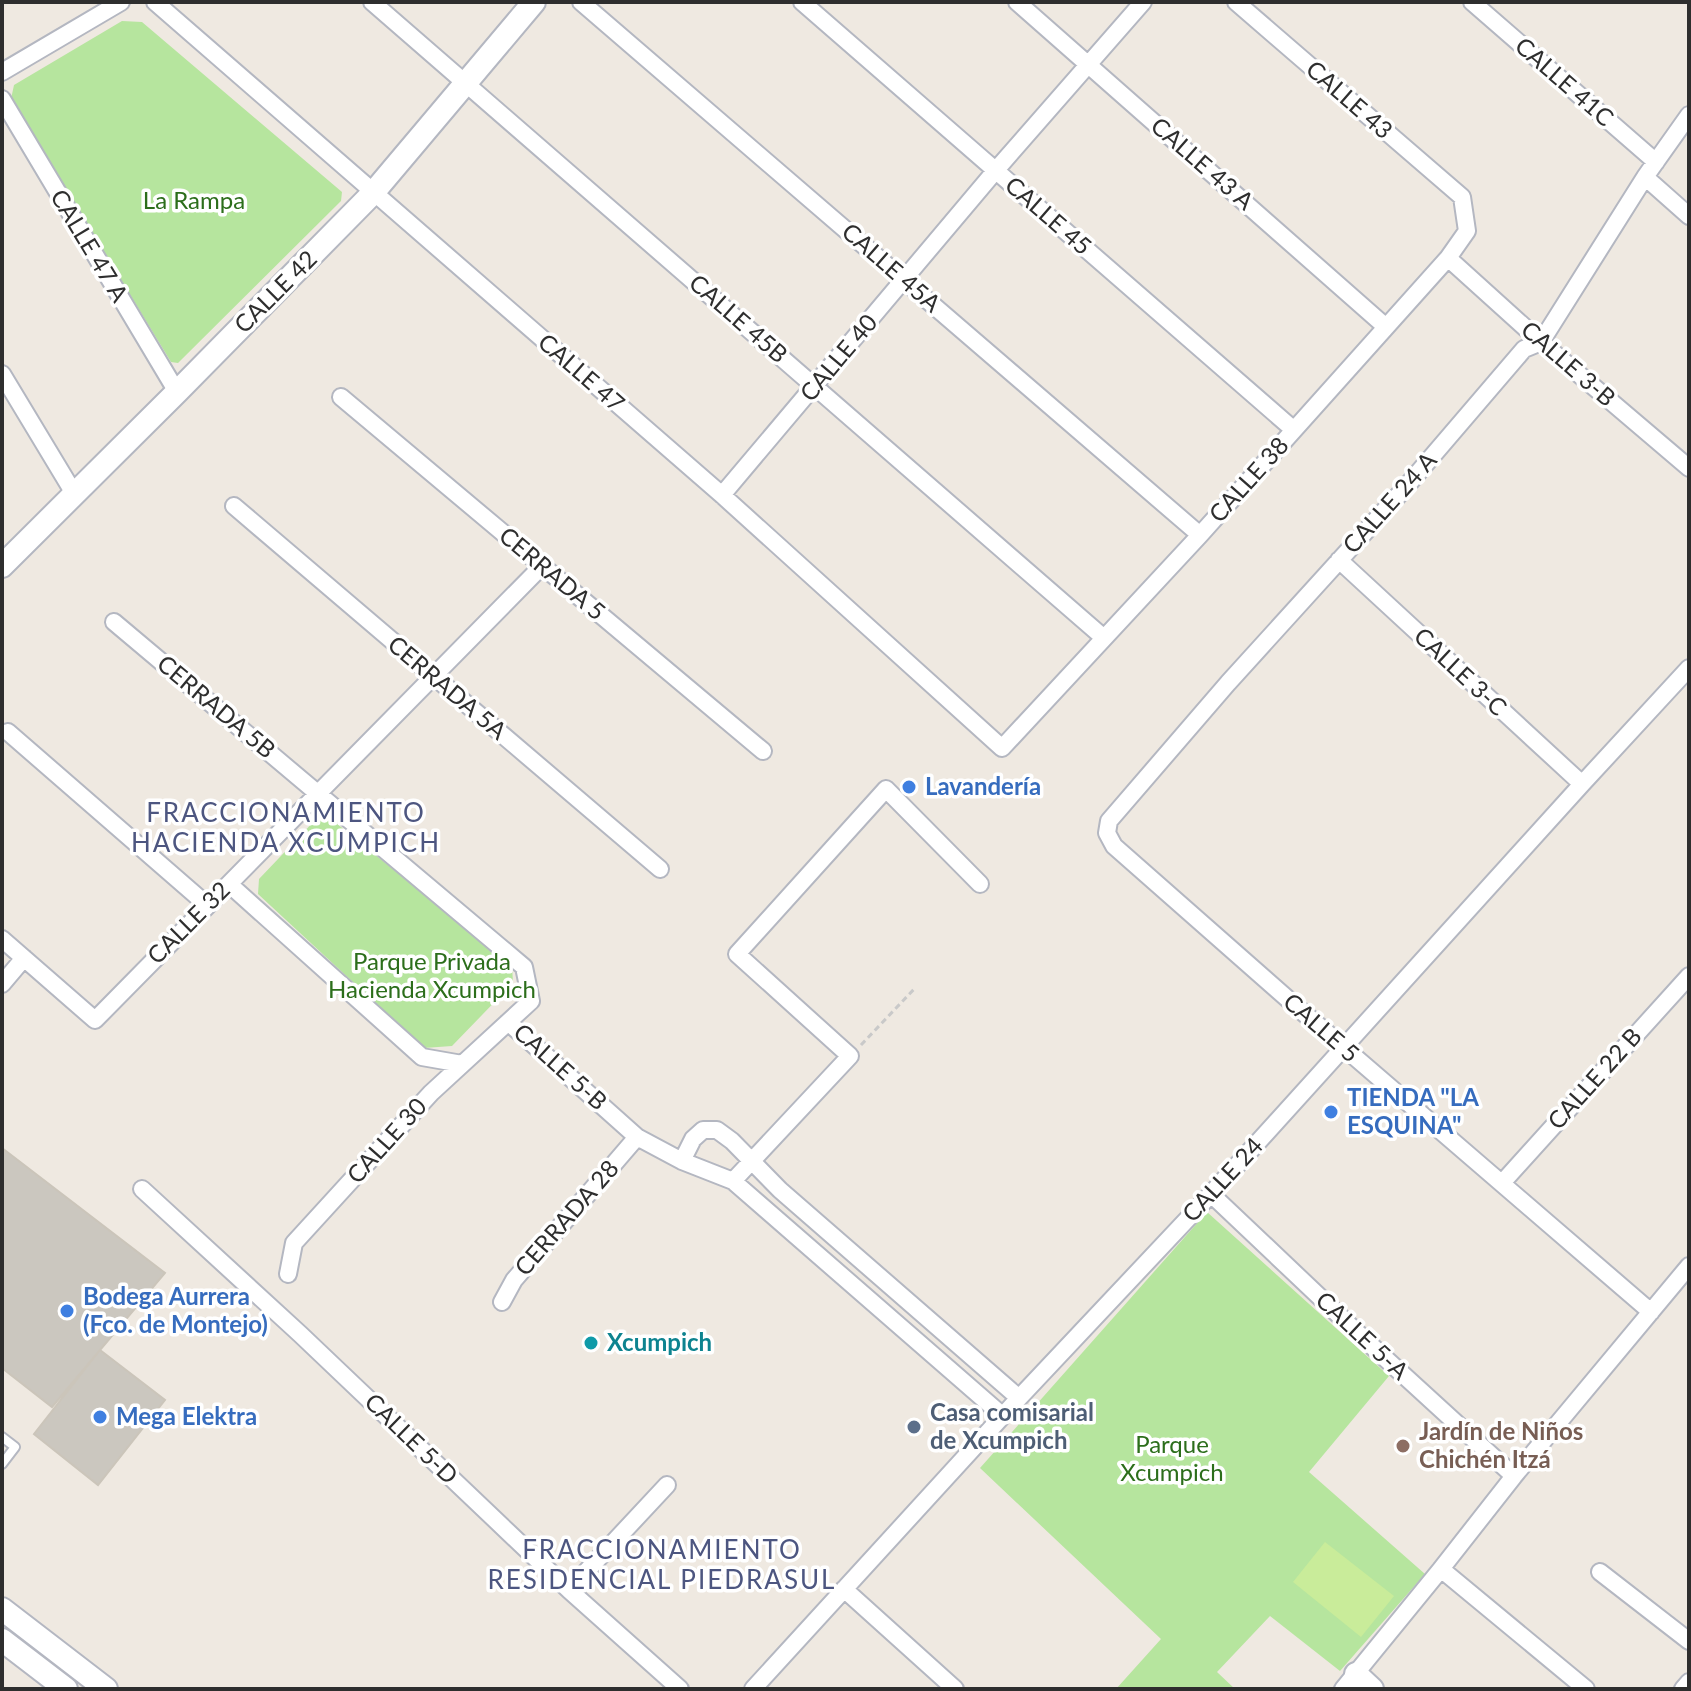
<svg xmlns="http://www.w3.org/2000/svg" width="1691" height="1691" font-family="Lato,sans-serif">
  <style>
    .green { fill: #b6e59e }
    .pitch { fill: #c9ec9a }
    .building { fill: #cbc7bf; stroke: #cbc5ba; stroke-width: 2 }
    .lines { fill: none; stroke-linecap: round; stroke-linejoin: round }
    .lane-casing { stroke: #b4b7c1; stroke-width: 12 }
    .street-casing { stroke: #b4b7c1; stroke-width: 20 }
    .secondary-casing { stroke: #b4b7c1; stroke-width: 26 }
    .path { stroke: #c9c9c9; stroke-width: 3; stroke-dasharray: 6 4; stroke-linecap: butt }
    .lane { stroke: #fff; stroke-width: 8 }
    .street { stroke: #fff; stroke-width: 16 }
    .secondary { stroke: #fff; stroke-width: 22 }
    .shop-dot { fill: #3f7fe0; stroke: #fff; stroke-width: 3 }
    .culture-dot { fill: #0f9aa8; stroke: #fff; stroke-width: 3 }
    .service-dot { fill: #5c6f8a; stroke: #fff; stroke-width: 3 }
    .education-dot { fill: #8d6e63; stroke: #fff; stroke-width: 3 }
    .labels { text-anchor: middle; stroke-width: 7; stroke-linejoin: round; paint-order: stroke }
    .street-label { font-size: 24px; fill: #2e2e2e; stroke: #fff }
    .park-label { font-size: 24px; fill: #2c6e1b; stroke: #fff }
    .shop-label { font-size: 24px; font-weight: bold; fill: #366cbe; stroke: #fff; text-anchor: start }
    .culture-label { font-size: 24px; font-weight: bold; fill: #0d838f; stroke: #fff; text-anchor: start }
    .service-label { font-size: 24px; font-weight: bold; fill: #4e5e75; stroke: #fff; text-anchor: start }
    .education-label { font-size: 24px; font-weight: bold; fill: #785e54; stroke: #fff; text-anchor: start }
    .neighbourhood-label { font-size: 26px; letter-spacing: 2px; fill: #4d5680; stroke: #fff }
  </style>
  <rect width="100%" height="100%" fill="#efe9e1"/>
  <path class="green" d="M122,21L142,22L342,192L341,201L178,363L171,362L11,99L14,85Z
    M325,814L512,966L513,983L452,1046L424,1048L258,894L259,879L318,817Z
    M1207,1212L1389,1376L1309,1472L1425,1574L1340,1671L1270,1616L1217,1672L1235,1689H1116L1161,1639L980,1468Z"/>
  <path class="pitch" d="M1325,1542L1394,1596L1361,1637L1293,1582Z"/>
  <path class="building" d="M2,1148L165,1273L52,1407L2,1368Z
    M100,1350L165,1400L98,1485L34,1434Z"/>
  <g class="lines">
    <defs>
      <path id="lane" d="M2,1437L15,1447L2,1464"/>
      <path id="street" d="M155,2L722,495L1002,748L1200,535L1448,258L1467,231L1462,197L1236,2
        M372,2L1104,638
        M581,2L1200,535
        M802,2L1294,430
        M1017,2L1386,327
        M1472,2L1656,162
        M2,72L121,2
        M2,99L177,392
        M1645,177L1689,216
        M1448,258L1541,342L1689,468
        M2,374L75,495
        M341,397L763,751
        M722,495L996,170L1143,2
        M234,506L660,869
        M1339,560L1582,784
        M114,622L524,967L531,1001L431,1093L294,1243L288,1274
        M8,732L207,905
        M229,884L422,1057L462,1064
        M2,939L95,1020L542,566
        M2,984L24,958
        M508,1022L637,1137L682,1161L733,1181L850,1056L737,954L886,789L980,884
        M682,1161L693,1139L703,1130H717L732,1141L780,1190L1019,1398
        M733,1181L1003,1416
        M1502,1183L1689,976
        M142,1189L300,1334L569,1590L680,1689
        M1211,1194L1363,1338L1514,1476
        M502,1302L514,1280L637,1137
        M1651,1312L1298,1008L1114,846L1107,833L1109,821L1228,683L1405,488L1524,349L1541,342L1645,177L1689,115
        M1441,1569L1586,1689
        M1600,1572L1689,1641
        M844,1589L955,1689
        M569,1590L667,1485
        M753,1689L1019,1398L1211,1194L1582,784L1689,668
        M1343,1689L1441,1569L1514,1476L1689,1266
        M1683,1689L1689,1682"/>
      <path id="secondary" d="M2,566L177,392L373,193L534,2
        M2,1609L106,1689
        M2,1640L66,1689
        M1356,1674L1372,1689"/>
    </defs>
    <use href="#lane" class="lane-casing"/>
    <use href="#street" class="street-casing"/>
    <use href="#secondary" class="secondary-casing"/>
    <path class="path" d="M861,1045L916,987"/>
    <use href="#lane" class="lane"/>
    <use href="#street" class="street"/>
    <use href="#secondary" class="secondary"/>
  </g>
  <g class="shop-dot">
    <circle cx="909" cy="787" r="8"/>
    <circle cx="1331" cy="1112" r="8"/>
    <circle cx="67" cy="1311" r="8"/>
    <circle cx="100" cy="1417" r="8"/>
  </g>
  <circle class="culture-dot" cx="591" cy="1343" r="8"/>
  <circle class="service-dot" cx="914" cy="1427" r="8"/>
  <circle class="education-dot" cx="1403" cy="1446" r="8"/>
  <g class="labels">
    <g class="street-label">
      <text transform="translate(1564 82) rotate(41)" y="8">CALLE 41C</text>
      <text transform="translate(1349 100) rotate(41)" y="8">CALLE 43</text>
      <text transform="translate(1202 164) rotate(41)" y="8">CALLE 43 A</text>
      <text transform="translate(1048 216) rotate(41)" y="8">CALLE 45</text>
      <text transform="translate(89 246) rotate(59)" y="8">CALLE 47 A</text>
      <text transform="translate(891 268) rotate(41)" y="8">CALLE 45A</text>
      <text transform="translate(276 292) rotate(-45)" y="8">CALLE 42</text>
      <text transform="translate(738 319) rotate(41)" y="8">CALLE 45B</text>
      <text transform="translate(839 358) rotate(-50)" y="8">CALLE 40</text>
      <text transform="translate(1568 364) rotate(41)" y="8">CALLE 3-B</text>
      <text transform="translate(581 373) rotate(41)" y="8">CALLE 47</text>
      <text transform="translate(1249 480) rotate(-48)" y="8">CALLE 38</text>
      <text transform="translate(1390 503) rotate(-48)" y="8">CALLE 24 A</text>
      <text transform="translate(552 574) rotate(40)" y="8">CERRADA 5</text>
      <text transform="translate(1460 672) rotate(43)" y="8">CALLE 3-C</text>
      <text transform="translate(447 688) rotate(40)" y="8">CERRADA 5A</text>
      <text transform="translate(216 707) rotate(40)" y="8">CERRADA 5B</text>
      <text transform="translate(189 923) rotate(-45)" y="8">CALLE 32</text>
      <text transform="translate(1321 1028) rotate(41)" y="8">CALLE 5</text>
      <text transform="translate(560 1067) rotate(42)" y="8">CALLE 5-B</text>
      <text transform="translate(1595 1079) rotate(-48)" y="8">CALLE 22 B</text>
      <text transform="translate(387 1141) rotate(-48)" y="8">CALLE 30</text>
      <text transform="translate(1223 1180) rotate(-47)" y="8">CALLE 24</text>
      <text transform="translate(567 1218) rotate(-49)" y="8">CERRADA 28</text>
      <text transform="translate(1362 1336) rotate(43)" y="8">CALLE 5-A</text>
      <text transform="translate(411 1439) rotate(44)" y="8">CALLE 5-D</text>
    </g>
    <g class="park-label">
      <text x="194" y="209">La Rampa</text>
      <text x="432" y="970">Parque Privada<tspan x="432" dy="28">Hacienda Xcumpich</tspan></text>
      <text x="1172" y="1453">Parque<tspan x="1172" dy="28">Xcumpich</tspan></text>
    </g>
    <g class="shop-label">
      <text x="925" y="795">Lavandería</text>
      <text x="1347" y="1106">TIENDA "LA<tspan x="1347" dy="28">ESQUINA"</tspan></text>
      <text x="83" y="1305">Bodega Aurrera<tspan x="83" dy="28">(Fco. de Montejo)</tspan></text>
      <text x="116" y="1425">Mega Elektra</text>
    </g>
    <g class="culture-label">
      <text x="607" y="1351">Xcumpich</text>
    </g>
    <g class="service-label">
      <text x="930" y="1421">Casa comisarial<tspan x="930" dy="28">de Xcumpich</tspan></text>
    </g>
    <g class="education-label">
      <text x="1419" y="1440">Jardín de Niños<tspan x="1419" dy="28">Chichén Itzá</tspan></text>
    </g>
    <g class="neighbourhood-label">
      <text x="286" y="822">FRACCIONAMIENTO<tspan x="286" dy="30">HACIENDA XCUMPICH</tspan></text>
      <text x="662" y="1559">FRACCIONAMIENTO<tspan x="662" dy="30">RESIDENCIAL PIEDRASUL</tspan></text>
    </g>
  </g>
  <rect width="1691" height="1691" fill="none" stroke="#2e2e2e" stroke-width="8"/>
</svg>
